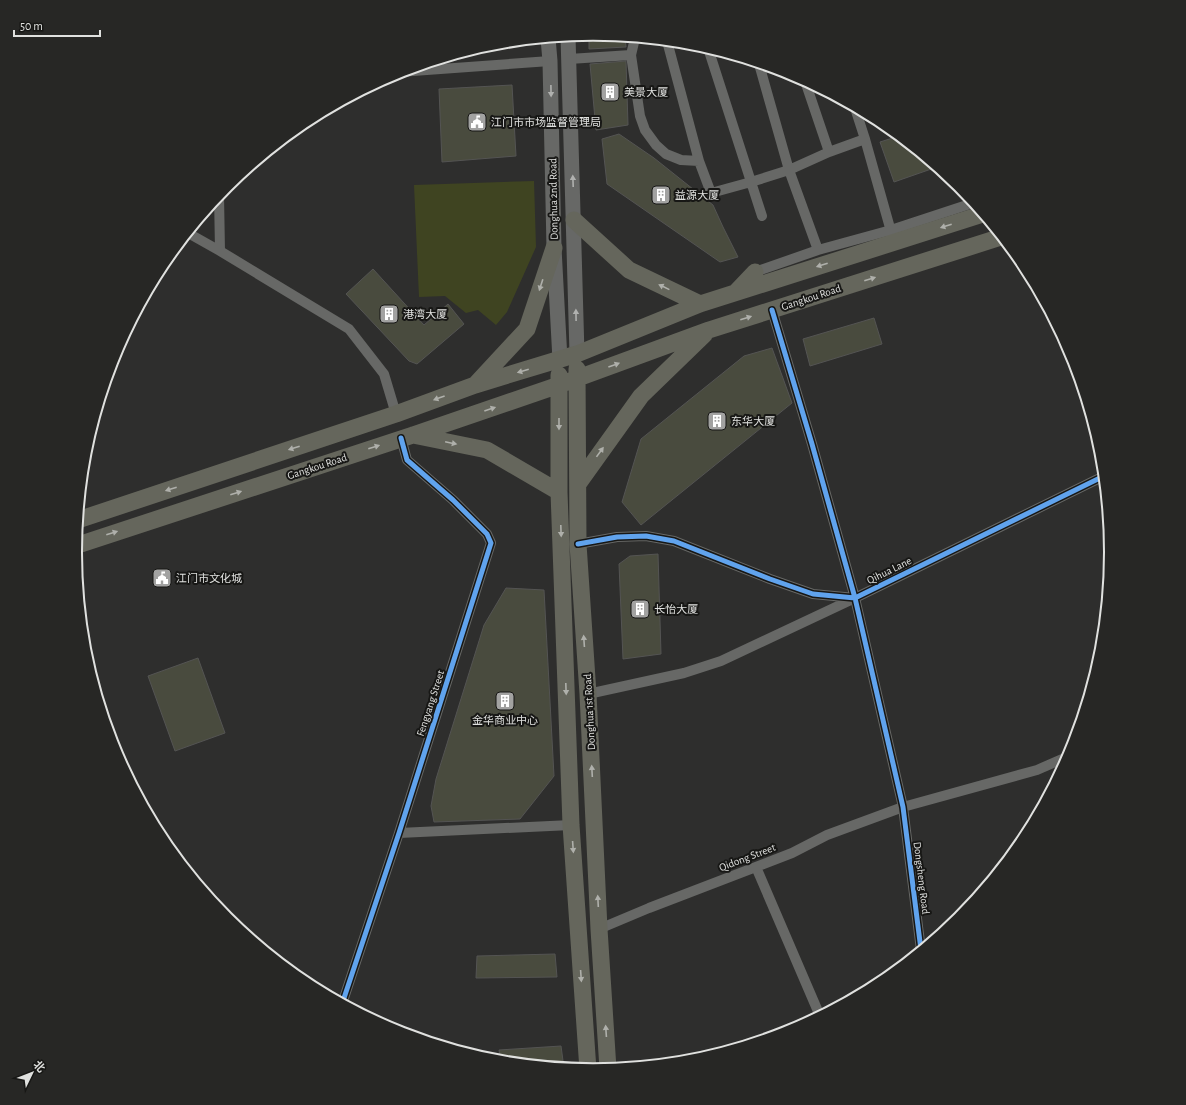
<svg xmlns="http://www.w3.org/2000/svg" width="1186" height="1105" font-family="'Alegreya Sans','Noto Sans SC',sans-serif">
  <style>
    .green { fill: #3f4421 }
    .building { fill: #494b3e; stroke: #545453 }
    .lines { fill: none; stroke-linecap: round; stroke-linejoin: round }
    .street { stroke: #676866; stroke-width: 10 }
    .secondary { stroke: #676866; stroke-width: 15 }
    .primary { stroke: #65665c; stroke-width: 17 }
    .cycleway-casing { stroke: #171715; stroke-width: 8 }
    .cycleway { stroke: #60a3ed; stroke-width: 5 }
    .oneway { fill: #b0b1af }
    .oneway2 { fill: #afb0ab }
    .labels { text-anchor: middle; stroke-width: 4; stroke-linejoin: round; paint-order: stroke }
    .poi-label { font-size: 11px; fill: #e0e1df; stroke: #171715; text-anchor: start }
    .street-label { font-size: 11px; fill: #e0e1df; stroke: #171715 }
    .rim { fill: none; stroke: #e0e1df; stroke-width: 2 }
  </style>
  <rect width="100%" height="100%" fill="#2e2e2d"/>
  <path class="green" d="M534,181L536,247L507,312L496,325L478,310L466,313L445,296L419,297L414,185Z"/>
  <path class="building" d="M589,34L625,37L626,47L589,49Z
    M524,41V42L489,45L492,44Z
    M626,61L628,125L596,130L590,64Z
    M512,85L516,156L442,162L439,89Z
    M619,134L654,158L713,205L723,227L738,257L720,262L607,184L602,139Z
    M899,136L937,167L894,182L880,142Z
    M373,269L424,325L448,304L464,324L417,364L409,361L346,294Z
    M874,318L882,344L810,366L803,339Z
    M772,348L792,403L641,525L622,502L641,439L744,356Z
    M658,554L661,654L623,659L619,564L630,556Z
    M506,588L544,590L554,776L520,819L434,822L431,806L436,779L484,625Z
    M198,658L225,733L175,751L148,676Z
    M555,954L557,977L476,978L477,956Z
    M561,1046L564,1068L501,1062L499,1050Z"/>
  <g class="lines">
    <path class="street" d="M635,38L631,55L640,116L645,130L656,145L666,154L681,160L699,161
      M667,41L699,161L711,193L751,182L789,170L829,152L805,81
      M708,48L762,216
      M569,59L631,55
      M759,64L789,170L818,250
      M399,72L550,61
      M855,108L865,139L892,235
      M829,152L865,139
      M219,195L220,251
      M188,233L220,251L349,329L384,374L396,414
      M755,272L818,250L891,230L973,203
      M772,310L812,444L855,598L903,807L921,950
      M578,544L617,537L646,536L674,541L770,579L813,594L855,598L1104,476
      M588,694L684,673L721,661L855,598
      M399,833L571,825
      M756,867L820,1016
      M599,929L649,908L792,853L827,835L903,807L1037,770L1069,756
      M342,1004L399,833L491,543L487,534L453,500L407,460L401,438"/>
    <path class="secondary" d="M568,36L577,354
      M548,38L550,61L554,248L560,360"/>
    <path class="primary" d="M574,220L629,270L700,304
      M736,292L755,272
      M577,369L578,544L588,694L599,929L608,1069
      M559,375V492L571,825L588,1070
      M475,385L527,329L554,248
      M413,435L487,450L559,492
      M578,484L641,396L704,335
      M78,520L396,414L475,385L577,354L700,304L983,214
      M75,546L413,435L559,385L709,330L1001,237"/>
    <defs>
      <path id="cycleway" d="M772,310L812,444L855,598L903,807L921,950
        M578,544L617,537L646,536L674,541L770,579L813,594L855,598L1104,476
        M342,1004L399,833L491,543L487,534L453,500L407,460L401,438"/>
    </defs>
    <use href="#cycleway" class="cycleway-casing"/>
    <use href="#cycleway" class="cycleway"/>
  </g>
  <defs><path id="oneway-solid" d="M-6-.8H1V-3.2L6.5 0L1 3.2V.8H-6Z"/></defs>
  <g class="oneway">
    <use href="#oneway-solid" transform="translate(551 91) rotate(89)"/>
    <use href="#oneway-solid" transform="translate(573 181) rotate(-92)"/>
    <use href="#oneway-solid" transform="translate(576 315) rotate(-91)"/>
  </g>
  <g class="oneway2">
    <use href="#oneway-solid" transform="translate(946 226) rotate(162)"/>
    <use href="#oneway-solid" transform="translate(822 265) rotate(162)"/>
    <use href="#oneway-solid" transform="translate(870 279) rotate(-18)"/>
    <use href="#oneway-solid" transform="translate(541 285) rotate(108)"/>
    <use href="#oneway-solid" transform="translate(664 287) rotate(-154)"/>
    <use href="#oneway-solid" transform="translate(746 318) rotate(-18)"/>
    <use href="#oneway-solid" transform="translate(614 365) rotate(-20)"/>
    <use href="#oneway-solid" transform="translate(523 371) rotate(164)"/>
    <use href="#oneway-solid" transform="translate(439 398) rotate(160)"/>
    <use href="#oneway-solid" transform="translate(490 409) rotate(-19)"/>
    <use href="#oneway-solid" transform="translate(559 424) rotate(90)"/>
    <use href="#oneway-solid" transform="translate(451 443) rotate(12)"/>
    <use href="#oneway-solid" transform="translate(374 447) rotate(-18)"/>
    <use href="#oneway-solid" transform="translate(294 448) rotate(162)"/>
    <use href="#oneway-solid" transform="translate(600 452) rotate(-54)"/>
    <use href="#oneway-solid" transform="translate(171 489) rotate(162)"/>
    <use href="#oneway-solid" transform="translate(236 493) rotate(-18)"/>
    <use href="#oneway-solid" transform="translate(561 531) rotate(88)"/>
    <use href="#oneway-solid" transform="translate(112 533) rotate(-18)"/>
    <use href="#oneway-solid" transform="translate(584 641) rotate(-94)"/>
    <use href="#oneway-solid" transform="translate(566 689) rotate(88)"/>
    <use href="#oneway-solid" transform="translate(592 771) rotate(-93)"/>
    <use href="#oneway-solid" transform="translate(573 847) rotate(86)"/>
    <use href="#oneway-solid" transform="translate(598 901) rotate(-93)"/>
    <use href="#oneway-solid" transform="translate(581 976) rotate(86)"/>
    <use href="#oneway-solid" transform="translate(606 1031) rotate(-94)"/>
  </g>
  <defs>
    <symbol id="building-square" viewBox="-11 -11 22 22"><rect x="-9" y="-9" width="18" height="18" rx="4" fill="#a2a2a1" stroke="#171715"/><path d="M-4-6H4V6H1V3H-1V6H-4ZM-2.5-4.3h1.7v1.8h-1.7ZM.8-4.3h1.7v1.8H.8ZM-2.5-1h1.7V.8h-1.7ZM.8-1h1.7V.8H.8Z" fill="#fff"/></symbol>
    <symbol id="civic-square" viewBox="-11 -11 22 22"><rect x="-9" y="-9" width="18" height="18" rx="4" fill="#a2a2a1" stroke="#171715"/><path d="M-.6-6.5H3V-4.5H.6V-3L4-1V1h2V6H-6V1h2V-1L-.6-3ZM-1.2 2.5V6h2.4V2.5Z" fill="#fff"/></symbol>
  </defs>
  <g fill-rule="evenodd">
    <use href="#building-square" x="599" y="81" width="22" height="22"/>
    <use href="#civic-square" x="466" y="111" width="22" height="22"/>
    <use href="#building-square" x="650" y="184" width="22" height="22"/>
    <use href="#building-square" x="378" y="303" width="22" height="22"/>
    <use href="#building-square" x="706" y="410" width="22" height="22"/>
    <use href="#civic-square" x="151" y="567" width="22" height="22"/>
    <use href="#building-square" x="629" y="598" width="22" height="22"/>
    <use href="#building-square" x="494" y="690" width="22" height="22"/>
  </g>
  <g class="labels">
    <g class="poi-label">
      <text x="624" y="96">美景大厦</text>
      <text x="491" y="126">江门市市场监督管理局</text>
      <text x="675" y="199">益源大厦</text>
      <text x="403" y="318">港湾大厦</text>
      <text x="731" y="425">东华大厦</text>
      <text x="176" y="582">江门市文化城</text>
      <text x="654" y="613">长怡大厦</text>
      <text x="505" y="724" text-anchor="middle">金华商业中心</text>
    </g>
    <g class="street-label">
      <text transform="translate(553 199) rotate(-91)" y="4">Donghua 2nd Road</text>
      <text transform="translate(811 297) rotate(-18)" y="4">Gangkou Road</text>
      <text transform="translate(317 466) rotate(-18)" y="4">Gangkou Road</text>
      <text transform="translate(889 570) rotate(-26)" y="4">Qihua Lane</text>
      <text transform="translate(430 703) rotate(-72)" y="4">Fengyang Street</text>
      <text transform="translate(589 712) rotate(-93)" y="4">Donghua 1st Road</text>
      <text transform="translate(747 857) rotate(-21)" y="4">Qidong Street</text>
      <text transform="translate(922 878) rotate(83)" y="4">Dongsheng Road</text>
    </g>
  </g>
  <path d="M0 0H1186V1105H0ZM82 552a511 511 0 1 1 1022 0a511 511 0 1 1-1022 0Z" fill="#272725" fill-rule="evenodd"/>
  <path class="rim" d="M82 552a511 511 0 1 1 1022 0a511 511 0 1 1-1022 0Z"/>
  <g transform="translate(32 1073) rotate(47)" stroke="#171715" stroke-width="3" paint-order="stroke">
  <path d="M0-3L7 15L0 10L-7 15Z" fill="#e0e1df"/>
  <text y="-6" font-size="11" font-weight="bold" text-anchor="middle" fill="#e0e1df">北</text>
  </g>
  <path d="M14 30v6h86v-6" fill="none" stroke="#e0e1df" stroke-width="2"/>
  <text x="20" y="30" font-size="12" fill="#e0e1df" stroke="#171715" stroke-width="3" paint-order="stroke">50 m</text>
</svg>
